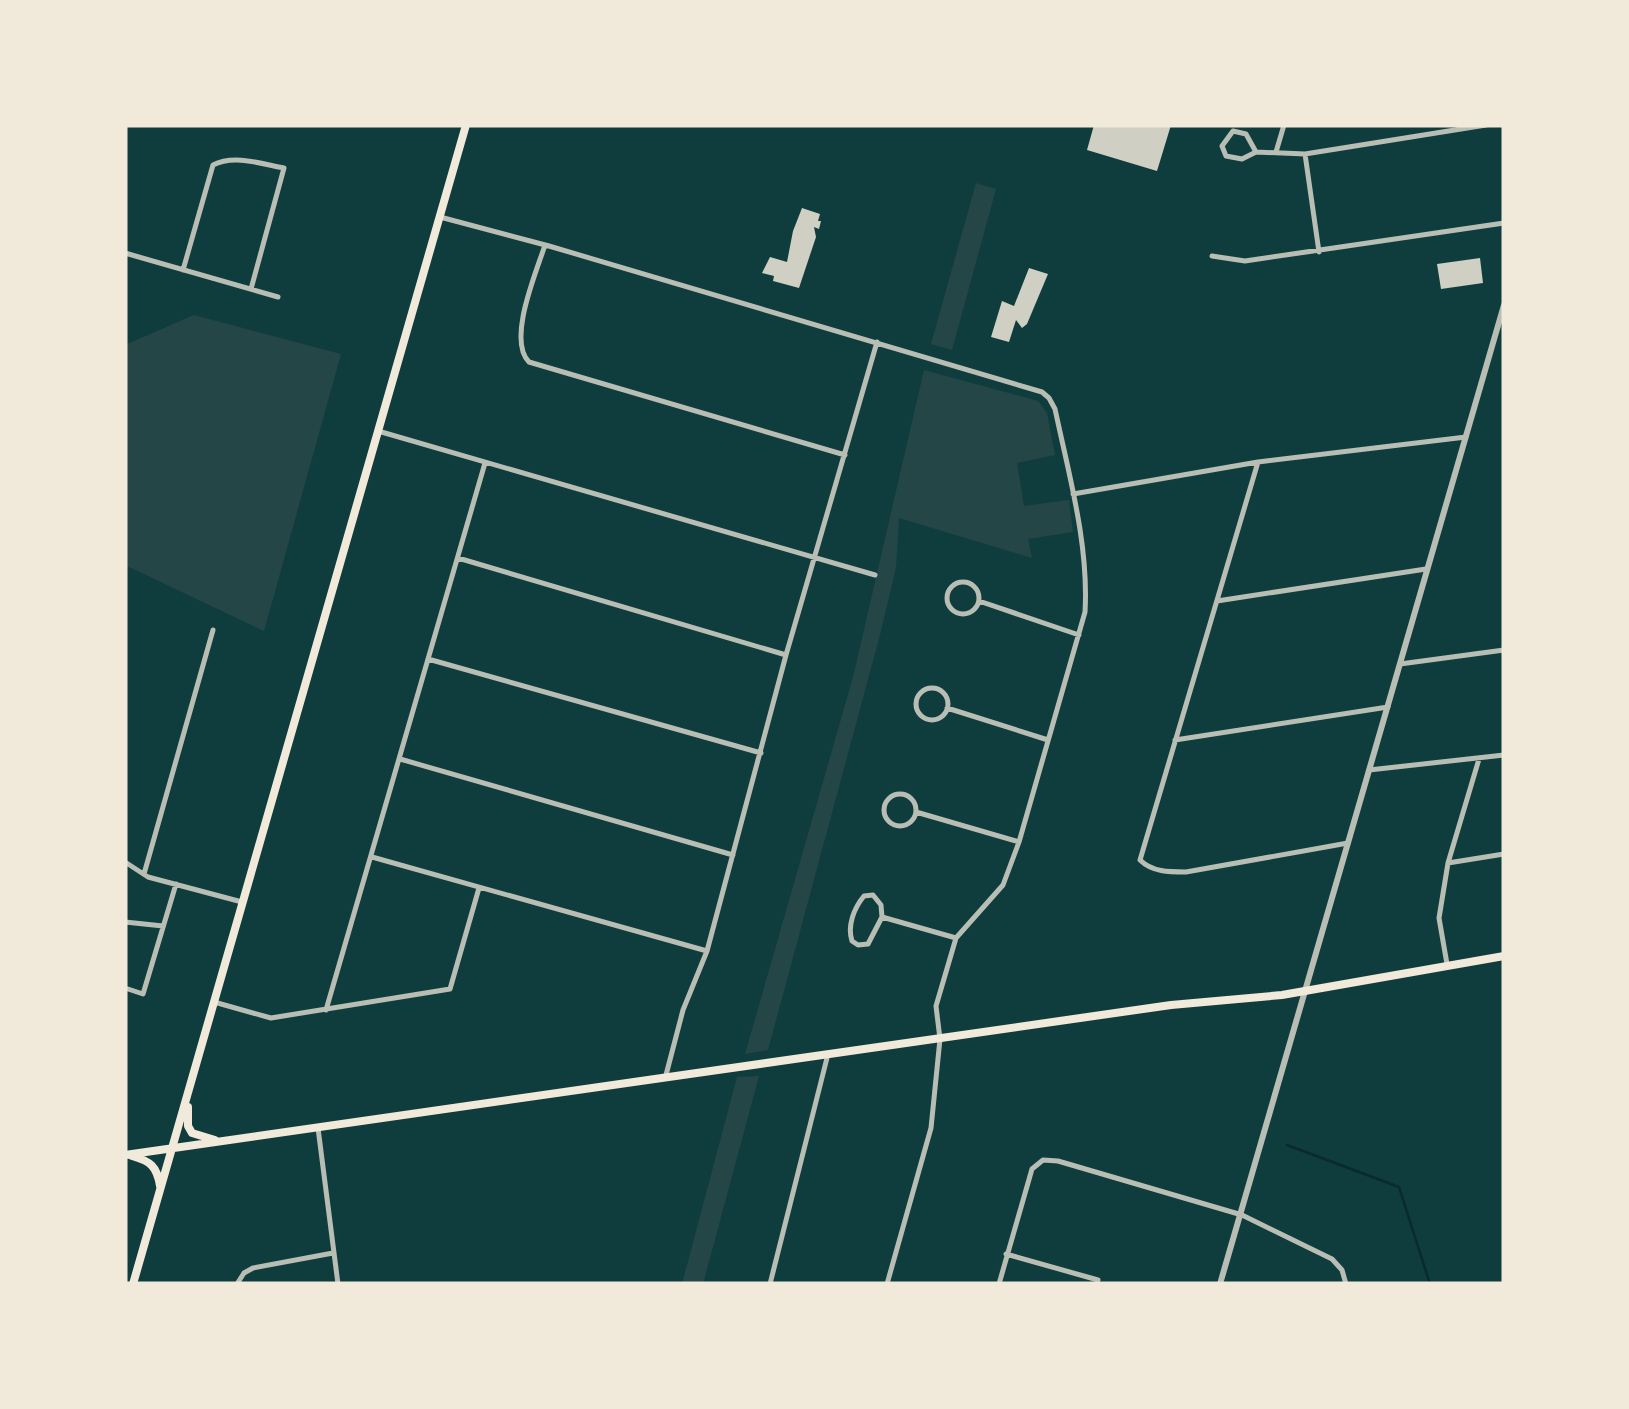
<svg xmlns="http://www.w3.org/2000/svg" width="1629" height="1409" font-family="'Alegreya Sans',sans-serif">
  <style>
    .green { fill: #244646 }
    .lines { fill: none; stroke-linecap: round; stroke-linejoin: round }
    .stream { stroke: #0a2a2b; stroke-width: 2.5 }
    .building { fill: #cfcfc3 }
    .minor { stroke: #b8beb3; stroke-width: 5 }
    .tertiary { stroke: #b8beb3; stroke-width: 6 }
    .secondary { stroke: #f1e9da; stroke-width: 8 }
  </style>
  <rect width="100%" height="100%" fill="#0f3d3e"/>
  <path class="green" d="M976,183L996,189L952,350L931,344Z
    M194,315L341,354L264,631L125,565V345Z
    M924,370L1038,401L1047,413L1055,455L1017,463L1024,506L1069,500L1073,532L1028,539L1032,558L899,518L896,568L880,635L768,1050L745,1054L853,677Z
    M759,1076L703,1284H682L737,1077Z"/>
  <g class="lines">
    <path class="stream" d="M1287,1145L1399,1187L1430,1284"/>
  </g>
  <path class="building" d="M1094,125H1171L1157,171L1087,150Z
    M802,208L820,214L818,221H821L819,229L814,227L816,237L799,288L773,281L774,276L762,273L770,257L787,262L793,231Z
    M1480,258L1483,283L1441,289L1437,264Z
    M1029,268L1048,274L1027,324L1022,328L1016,320L1009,342L991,337L1002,301L1014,306Z"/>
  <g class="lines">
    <path class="minor" d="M1256,152L1246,134L1233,131L1222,146L1226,156L1242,159L1256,152L1305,154L1486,125
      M1276,152L1284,125
      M1305,154L1319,252
      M440,217L549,246L1042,392L1049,398L1055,409C1069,475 1089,545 1085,612L1019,842L1003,885L956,938L936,1006L940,1039L931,1128L887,1284
      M545,245C536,273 507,340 529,362L845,455
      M125,253L278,297
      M1212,256L1245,261L1504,223
      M183,270L213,165C234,154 262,164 284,168L251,289
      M378,431L875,575
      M1258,462L1140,860C1152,872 1169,872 1186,872L1348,843
      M1073,494L1258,462L1466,437
      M458,558L786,655
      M947 598a16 16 0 1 1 32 0a16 16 0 1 1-32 0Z
      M979,601L1079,635
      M1217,601L1426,569
      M428,659L761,753
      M1400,664L1504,650
      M916 704a16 16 0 1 1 32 0a16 16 0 1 1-32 0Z
      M947,708L1048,740
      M1175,740L1388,707
      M400,759L733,855
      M1369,770L1504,755
      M884 810a16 16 0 1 1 32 0a16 16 0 1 1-32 0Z
      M916,812L1019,842
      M372,857L707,951
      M125,862L148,877L242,902
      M1448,863L1504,854
      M144,874L213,630
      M882,917L868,944L858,945L852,941C847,926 854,908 864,896L873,895L881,905L882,917L956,938
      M125,922L163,926
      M1447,964L1439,918L1448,863L1479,759
      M125,988L143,994L176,884
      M214,1002L271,1018L450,989L479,888
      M326,1010L485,463
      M666,1075L683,1010L707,951L786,655L877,342
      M318,1128L338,1284
      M1006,1254L1098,1280
      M237,1284L244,1273L253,1268L333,1253
      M770,1284L828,1054
      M999,1284L1032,1169L1043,1160L1058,1161L1242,1215L1332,1259L1342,1270L1346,1284"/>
    <path class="tertiary" d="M1220,1284L1504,305"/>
    <path class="secondary" d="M188,1107V1126L192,1133L215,1140
      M125,1155L1171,1005L1282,995L1504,956
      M132,1156C150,1161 157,1166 160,1186
      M133,1284L466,125"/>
  </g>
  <rect width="1629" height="1409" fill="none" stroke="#f1e9da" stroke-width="255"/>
</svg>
